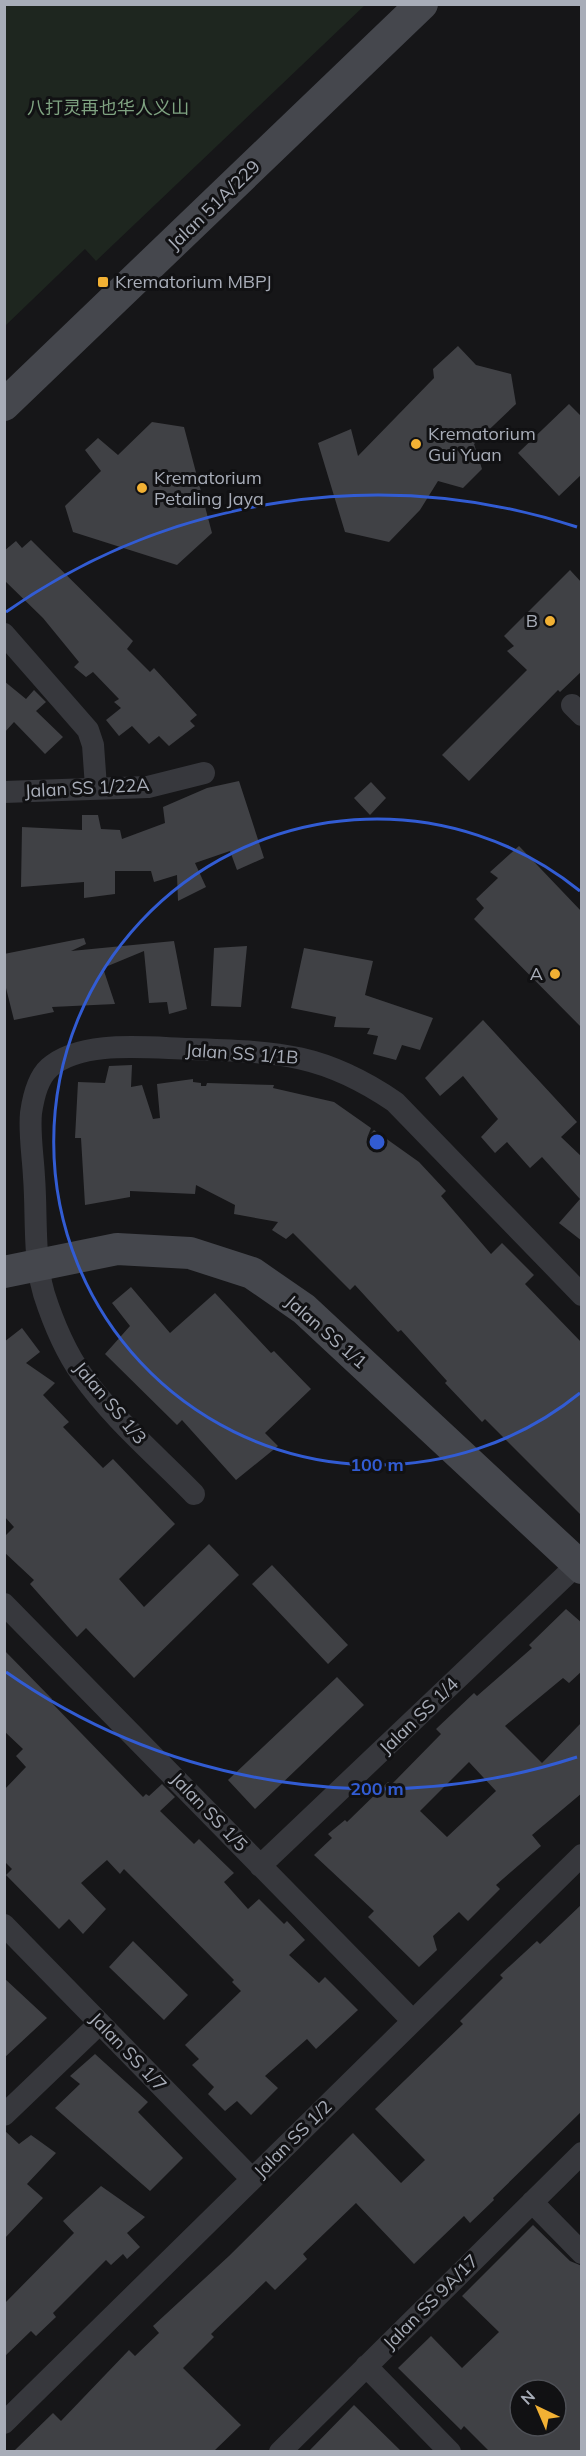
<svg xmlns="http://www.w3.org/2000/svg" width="586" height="2456" font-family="Mulish,'Noto Sans SC',sans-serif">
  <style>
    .green { fill: #1e261f }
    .building { fill: #404145; fill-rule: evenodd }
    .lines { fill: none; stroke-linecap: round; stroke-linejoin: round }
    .street { stroke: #37383d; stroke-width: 22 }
    .secondary { stroke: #45474d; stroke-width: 32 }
    .ring { fill: none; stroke: #325cd3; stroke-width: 3 }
    .poi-dot { fill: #f2b134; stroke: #111113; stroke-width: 2 }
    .labels { text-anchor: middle; stroke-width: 6; stroke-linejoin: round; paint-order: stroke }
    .park-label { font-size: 18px; fill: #7fa381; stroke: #111113 }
    .street-label { font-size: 18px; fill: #a8adb8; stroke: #111113 }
    .poi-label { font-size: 18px; fill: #a8adb8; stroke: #111113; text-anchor: start }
    .centre { fill: #325cd3; stroke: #111113; stroke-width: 3 }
    .ring-label { font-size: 18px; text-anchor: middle; font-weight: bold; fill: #325cd3; stroke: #111113; stroke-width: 6; stroke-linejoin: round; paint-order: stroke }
  </style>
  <rect width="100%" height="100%" fill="#161618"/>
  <path class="green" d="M5,4H365V5L96,261L85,249L5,326Z"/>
  <path class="building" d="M458,346L476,365L511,374L516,404L474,444L482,469L463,488L438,481L420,510L389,542L345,532L318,443L351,429L358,456L434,378L433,369Z
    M569,404L582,417V474L559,496L518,453Z
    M152,422L184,427L212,533L177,565L73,532L65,506L101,471L85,450L98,438L118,455Z
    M31,540L133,641L127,649L150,672L154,668L197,715L190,721L195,726L169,746L159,736L149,744L132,726L119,736L106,720L121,708L114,702L119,699L93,672L86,677L74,667L79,662L43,618L4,580V551L16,541L22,548Z
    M570,570L582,583V671L560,692L558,690L469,781L442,755L527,670L507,651L514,646L504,636Z
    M4,681L26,699L34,690L46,702L36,711L63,737L45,754L14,722L4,733Z
    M239,781L264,858L237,870L230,851L195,863L206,887L178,901L177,875L154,882L151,871H115V894L84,898V882L21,887L22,827L82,830V815H98L101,829L120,830L122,839L165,823L163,807L207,788Z
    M371,782L386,798L370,815L354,798Z
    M519,846L582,912V1028L474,919L484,908L476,899L498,878L490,872Z
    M84,938L86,944L71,951L174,941L187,1009L169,1014L167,1002L149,1003L144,951L103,968L115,1004L52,1007L54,1012L14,1020L4,980V954Z
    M247,946L241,1007L211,1006L214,948Z
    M304,948L373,961L365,995L433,1018L420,1050L402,1045L396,1060L373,1054L378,1036L367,1034L370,1028L334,1027L336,1017L291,1008Z
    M483,1020L577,1122L561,1137L582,1157V1241L559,1223L580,1199L542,1157L530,1168L507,1142L495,1153L481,1137L498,1119L463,1076L440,1096L425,1078Z
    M132,1065L131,1087L142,1085L153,1119L160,1118L157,1084L193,1079V1082L201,1083V1086H206L207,1083L274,1085L273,1088L334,1102L371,1128L367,1138L374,1130L419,1162L446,1191L441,1196L491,1254L502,1243L534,1275L525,1284L582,1343V1516L485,1419L482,1422L445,1383L447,1381L401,1330L398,1332L355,1285L350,1290L293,1233L286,1239L272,1230L278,1222L234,1214L235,1205L196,1185L195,1194L130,1191V1197L85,1205L81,1138H75L78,1082L105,1083L109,1066Z
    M131,1287L170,1333L215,1293L271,1353L274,1351L311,1389L265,1433L278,1446L236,1480L182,1420L177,1425L105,1354L130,1326L112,1303Z
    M22,1328L40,1352L26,1363L55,1383L43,1395L69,1422L63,1427L103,1468L113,1459L175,1524L119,1579L144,1607L209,1544L239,1575L134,1678L86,1628L77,1637L30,1584L34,1580L4,1552V1537L14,1527L4,1516V1342Z
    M272,1565L348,1645L328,1664L252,1584Z
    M566,1609L582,1623V1671L569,1683L563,1678L505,1726L542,1763L582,1722V1793L532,1835L541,1846L496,1885L500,1889L468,1921L459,1912L433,1936L437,1950L419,1967L368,1917L374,1911L314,1855L332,1838L328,1834L345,1820L347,1822L388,1782L391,1785L441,1734L436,1729L474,1693L477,1696L532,1648L529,1645ZM469,1762L496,1791L447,1837L420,1811Z
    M4,1650L52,1699L50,1701L143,1797L146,1794L149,1796L162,1784L175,1797L160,1811L194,1844L199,1839L234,1873L224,1882L248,1909L259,1899L284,1924L287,1921L305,1940L289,1955L319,1983L325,1977L358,2010L316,2049L307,2039L265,2076L278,2088L251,2115L237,2101L225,2111L208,2094L214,2087L192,2065L199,2059L185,2045L241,1991L232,1982L234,1980L124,1869L120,1874L107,1860L81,1883L106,1909L83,1934L69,1919L59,1929L6,1875L12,1869L4,1861V1790L26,1767L16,1756L23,1749L4,1731Z
    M337,1677L364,1705L255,1809L228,1780Z
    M582,1904V2111L493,2198L494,2200L470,2223L464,2216L414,2264L356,2203L303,2254L307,2259L275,2290L266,2281L211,2334L214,2337L183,2368L241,2425L214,2451H14L53,2413L61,2421L129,2350L135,2356L159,2333L153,2326L229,2256L353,2133L401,2183L425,2160L375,2109L463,2024L460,2021L503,1978L500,1975L537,1941L540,1944Z
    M133,1941L188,1995L164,2020L109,1967Z
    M4,1978L47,2018L4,2058Z
    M95,2054L148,2102L138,2112L183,2158L150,2191L55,2108L80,2084L70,2076Z
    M4,2130L19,2144L31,2135L56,2153L27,2184L43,2198L4,2239Z
    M101,2186L145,2217L127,2233L140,2247L127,2259L123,2254L111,2265L106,2260L53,2313L56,2317L36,2336L31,2331L4,2357V2304L74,2233L63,2221Z
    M533,2225L570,2261L582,2266V2451H489L464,2426L461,2430L398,2368L431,2336L462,2368L499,2332L462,2296ZM520,2390H556V2426H520Z
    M354,2405L401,2451H309Z"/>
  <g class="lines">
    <path class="street" d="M4,634L88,730L93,745L96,787
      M572,705L582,715
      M4,792L148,787L204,773
      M194,1494C157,1456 113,1419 82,1375C65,1351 53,1322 44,1294C33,1257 37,1214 34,1177C33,1156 29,1133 31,1113C33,1099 38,1078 49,1068C81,1039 149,1048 190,1049C276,1052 322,1052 395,1102L582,1295
      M4,1604L413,2021
      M260,1866L582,1560
      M4,1925L252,2179
      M4,2115L100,2023
      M532,2202L582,2253
      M366,2366L450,2452
      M4,2423L582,1855
      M280,2452L582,2153"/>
    <path class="secondary" d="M4,405L422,4
      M4,1272L117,1249L190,1253L252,1273L304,1309L582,1568"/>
  </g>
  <g class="ring">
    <path d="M580 1393A323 323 0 1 1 580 891"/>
    <path d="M577 1757A647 647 0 0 1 6 1672M6 612A647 647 0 0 1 577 527"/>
  </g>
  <g class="poi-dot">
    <rect x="97" y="276" width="12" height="12" rx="3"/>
    <circle cx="416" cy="444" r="6"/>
    <circle cx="142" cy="488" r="6"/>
    <circle cx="550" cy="621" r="6"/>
    <circle cx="555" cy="974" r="6"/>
  </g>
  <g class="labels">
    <g class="park-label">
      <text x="108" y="114">八打灵再也华人义山</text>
    </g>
    <g class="street-label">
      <text transform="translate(214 205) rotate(-44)" y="6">Jalan 51A/229</text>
      <text transform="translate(87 788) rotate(-3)" y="6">Jalan SS 1/22A</text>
      <text transform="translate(242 1054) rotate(4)" y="6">Jalan SS 1/1B</text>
      <text transform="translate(326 1332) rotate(41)" y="6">Jalan SS 1/1</text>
      <text transform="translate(110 1403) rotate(50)" y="6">Jalan SS 1/3</text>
      <text transform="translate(419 1716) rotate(-44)" y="6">Jalan SS 1/4</text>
      <text transform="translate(209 1812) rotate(46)" y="6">Jalan SS 1/5</text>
      <text transform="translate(128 2052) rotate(46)" y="6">Jalan SS 1/7</text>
      <text transform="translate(293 2139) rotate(-45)" y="6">Jalan SS 1/2</text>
      <text transform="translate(431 2302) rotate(-45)" y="6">Jalan SS 9A/17</text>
    </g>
    <g class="poi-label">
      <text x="115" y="288">Krematorium MBPJ</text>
      <text x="428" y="440">Krematorium<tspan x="428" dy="21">Gui Yuan</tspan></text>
      <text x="154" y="484">Krematorium<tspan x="154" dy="21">Petaling Jaya</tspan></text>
      <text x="538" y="627" text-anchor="end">B</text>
      <text x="543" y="980" text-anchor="end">A</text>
    </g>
  </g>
  <circle cx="377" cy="1142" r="9" class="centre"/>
  <g class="ring-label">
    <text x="377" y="1471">100 m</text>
    <text x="377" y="1795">200 m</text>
  </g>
  <rect width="586" height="2456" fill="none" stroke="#a8adb8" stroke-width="12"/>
  <g transform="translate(538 2408) rotate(316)"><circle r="28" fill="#111113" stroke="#4d4f55" stroke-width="1.5"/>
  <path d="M0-4.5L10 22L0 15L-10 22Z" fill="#f2b134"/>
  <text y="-9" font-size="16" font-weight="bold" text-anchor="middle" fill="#a8adb8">N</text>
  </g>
</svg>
